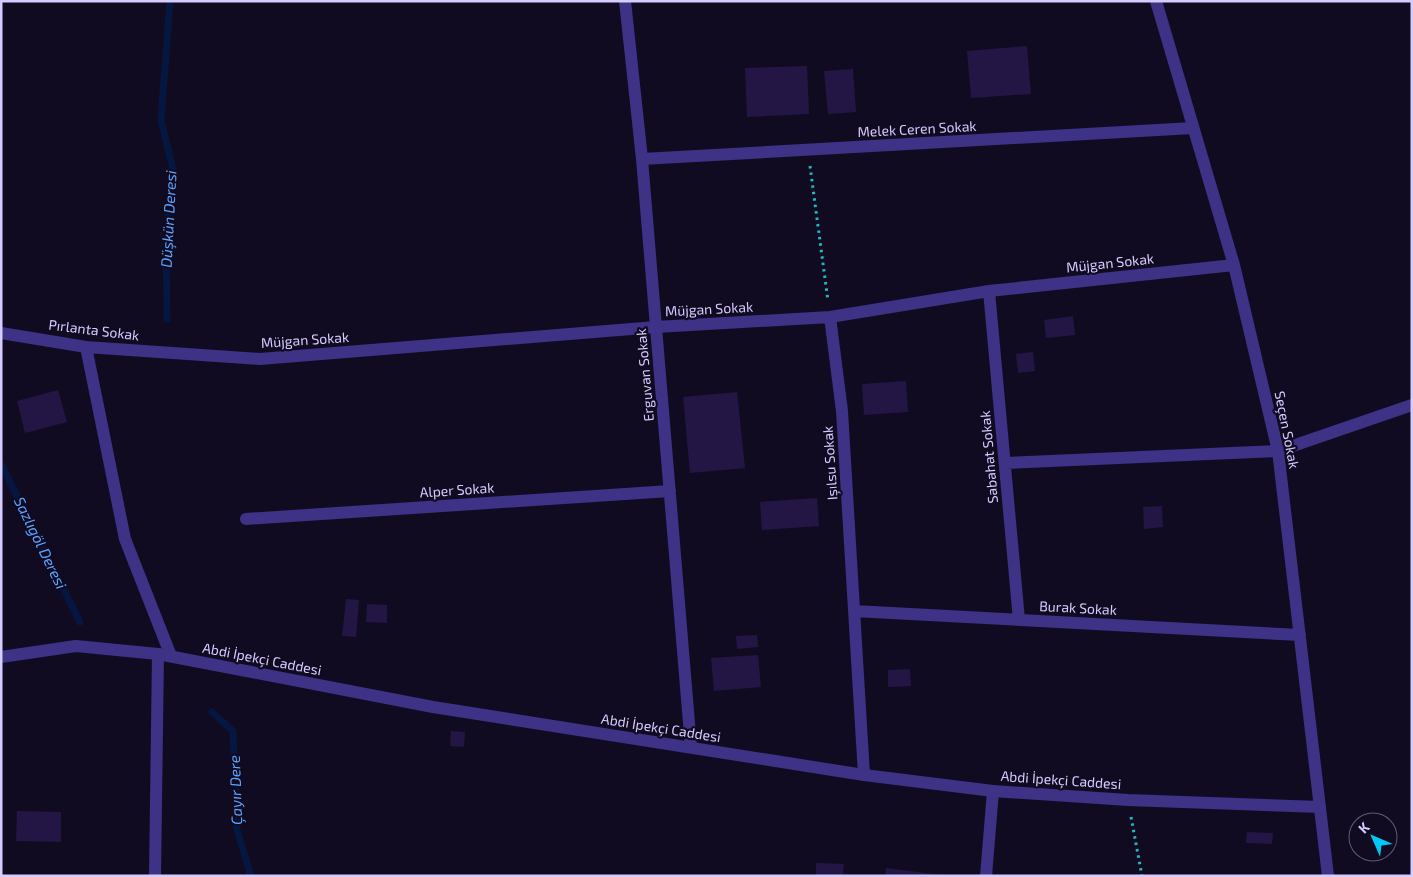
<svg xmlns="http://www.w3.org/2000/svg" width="1413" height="877" font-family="'Exo 2',sans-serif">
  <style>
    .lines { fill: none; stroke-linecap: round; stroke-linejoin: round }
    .stream { stroke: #051641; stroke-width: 7 }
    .building { fill: #231644 }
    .path { stroke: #24b7bb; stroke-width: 3; stroke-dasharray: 2.5 4; stroke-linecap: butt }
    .minor { stroke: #3d3285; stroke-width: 12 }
    .tertiary { stroke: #3d3285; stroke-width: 12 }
    .labels { text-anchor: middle; stroke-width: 4.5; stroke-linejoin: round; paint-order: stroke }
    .street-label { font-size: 14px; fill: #d6ccff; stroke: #110b22 }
    .water-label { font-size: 15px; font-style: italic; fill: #5aa4ff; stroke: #110b22 }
  </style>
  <rect width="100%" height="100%" fill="#110b22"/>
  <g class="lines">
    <path class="stream" d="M167,319L166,242L173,170L161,120L170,1
      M1,464L80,622
      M212,712L233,731L237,830L251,876"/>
  </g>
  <path class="building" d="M1027,46L1031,94L971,98L967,51Z
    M807,66L809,114L747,117L745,68Z
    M853,69L856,112L828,114L824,71Z
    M1073,316L1075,335L1046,338L1044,320Z
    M1033,352L1035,371L1018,373L1016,354Z
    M906,381L908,412L864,415L862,384Z
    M58,390L67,422L25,433L17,401Z
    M737,392L745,468L690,473L683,397Z
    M817,498L819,526L762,530L760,502Z
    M1162,506L1163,527L1144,529L1143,507Z
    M346,599L359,600L356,637L342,636Z
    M367,604L387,605V623L366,622Z
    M757,635L758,647L737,649L736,636Z
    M758,655L761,687L714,691L711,658Z
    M910,669L911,686L888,687V670Z
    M451,731L465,732L464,747L450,746Z
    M17,811L61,812V842L16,841Z
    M1247,832L1273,833L1272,844L1246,843Z
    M816,863L844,864L843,876H816Z
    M886,868L941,875V876H885Z"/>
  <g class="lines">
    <path class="path" d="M810,166L828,301
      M1131,817L1142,876"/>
    <path class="minor" d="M625,1L642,159L691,747
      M1156,1L1234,265L1278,451L1328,876
      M642,159L1193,128
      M989,291L1019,620
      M830,317L842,411L864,775
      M1,333L86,347L260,359L656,327L830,317L989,291L1234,265
      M86,347L125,539L171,656
      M1005,463L1278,451L1412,405
      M246,519L670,491
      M854,611L1300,635
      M155,876L158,654
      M986,876L993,791"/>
    <path class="tertiary" d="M1,657L76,646L158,654L433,707L864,775L993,791L1128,800L1320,807"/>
  </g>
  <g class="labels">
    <g class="street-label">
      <text transform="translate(917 129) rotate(-3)" y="5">Melek Ceren Sokak</text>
      <text transform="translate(1110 263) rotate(-6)" y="5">Müjgan Sokak</text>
      <text transform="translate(709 309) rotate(-3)" y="5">Müjgan Sokak</text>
      <text transform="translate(94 330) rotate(7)" y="5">Pırlanta Sokak</text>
      <text transform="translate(305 340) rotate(-4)" y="5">Müjgan Sokak</text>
      <text transform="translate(645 375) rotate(-95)" y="5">Erguvan Sokak</text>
      <text transform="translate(1287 430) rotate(79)" y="5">Seçen Sokak</text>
      <text transform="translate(989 457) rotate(-95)" y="5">Sabahat Sokak</text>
      <text transform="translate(830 463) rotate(-94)" y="5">Işılsu Sokak</text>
      <text transform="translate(457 490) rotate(-4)" y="5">Alper Sokak</text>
      <text transform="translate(1078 608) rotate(3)" y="5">Burak Sokak</text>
      <text transform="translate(262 659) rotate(11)" y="5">Abdi İpekçi Caddesi</text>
      <text transform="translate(661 728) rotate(9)" y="5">Abdi İpekçi Caddesi</text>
      <text transform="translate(1061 780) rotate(4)" y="5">Abdi İpekçi Caddesi</text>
    </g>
    <g class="water-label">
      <text transform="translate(169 219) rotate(-87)" y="5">Düşkün Deresi</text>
      <text transform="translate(40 543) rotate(64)" y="5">Sazlıgöl Deresi</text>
      <text transform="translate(236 790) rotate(-92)" y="5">Çayır Dere</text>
    </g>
  </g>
  <rect width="1413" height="877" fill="none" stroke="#d6ccff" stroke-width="5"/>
  <g transform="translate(1373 837) rotate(315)"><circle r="24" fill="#110b22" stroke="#60587a"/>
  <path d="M0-4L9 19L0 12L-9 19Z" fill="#00c8f7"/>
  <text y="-8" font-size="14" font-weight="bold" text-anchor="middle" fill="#d6ccff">K</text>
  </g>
</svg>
